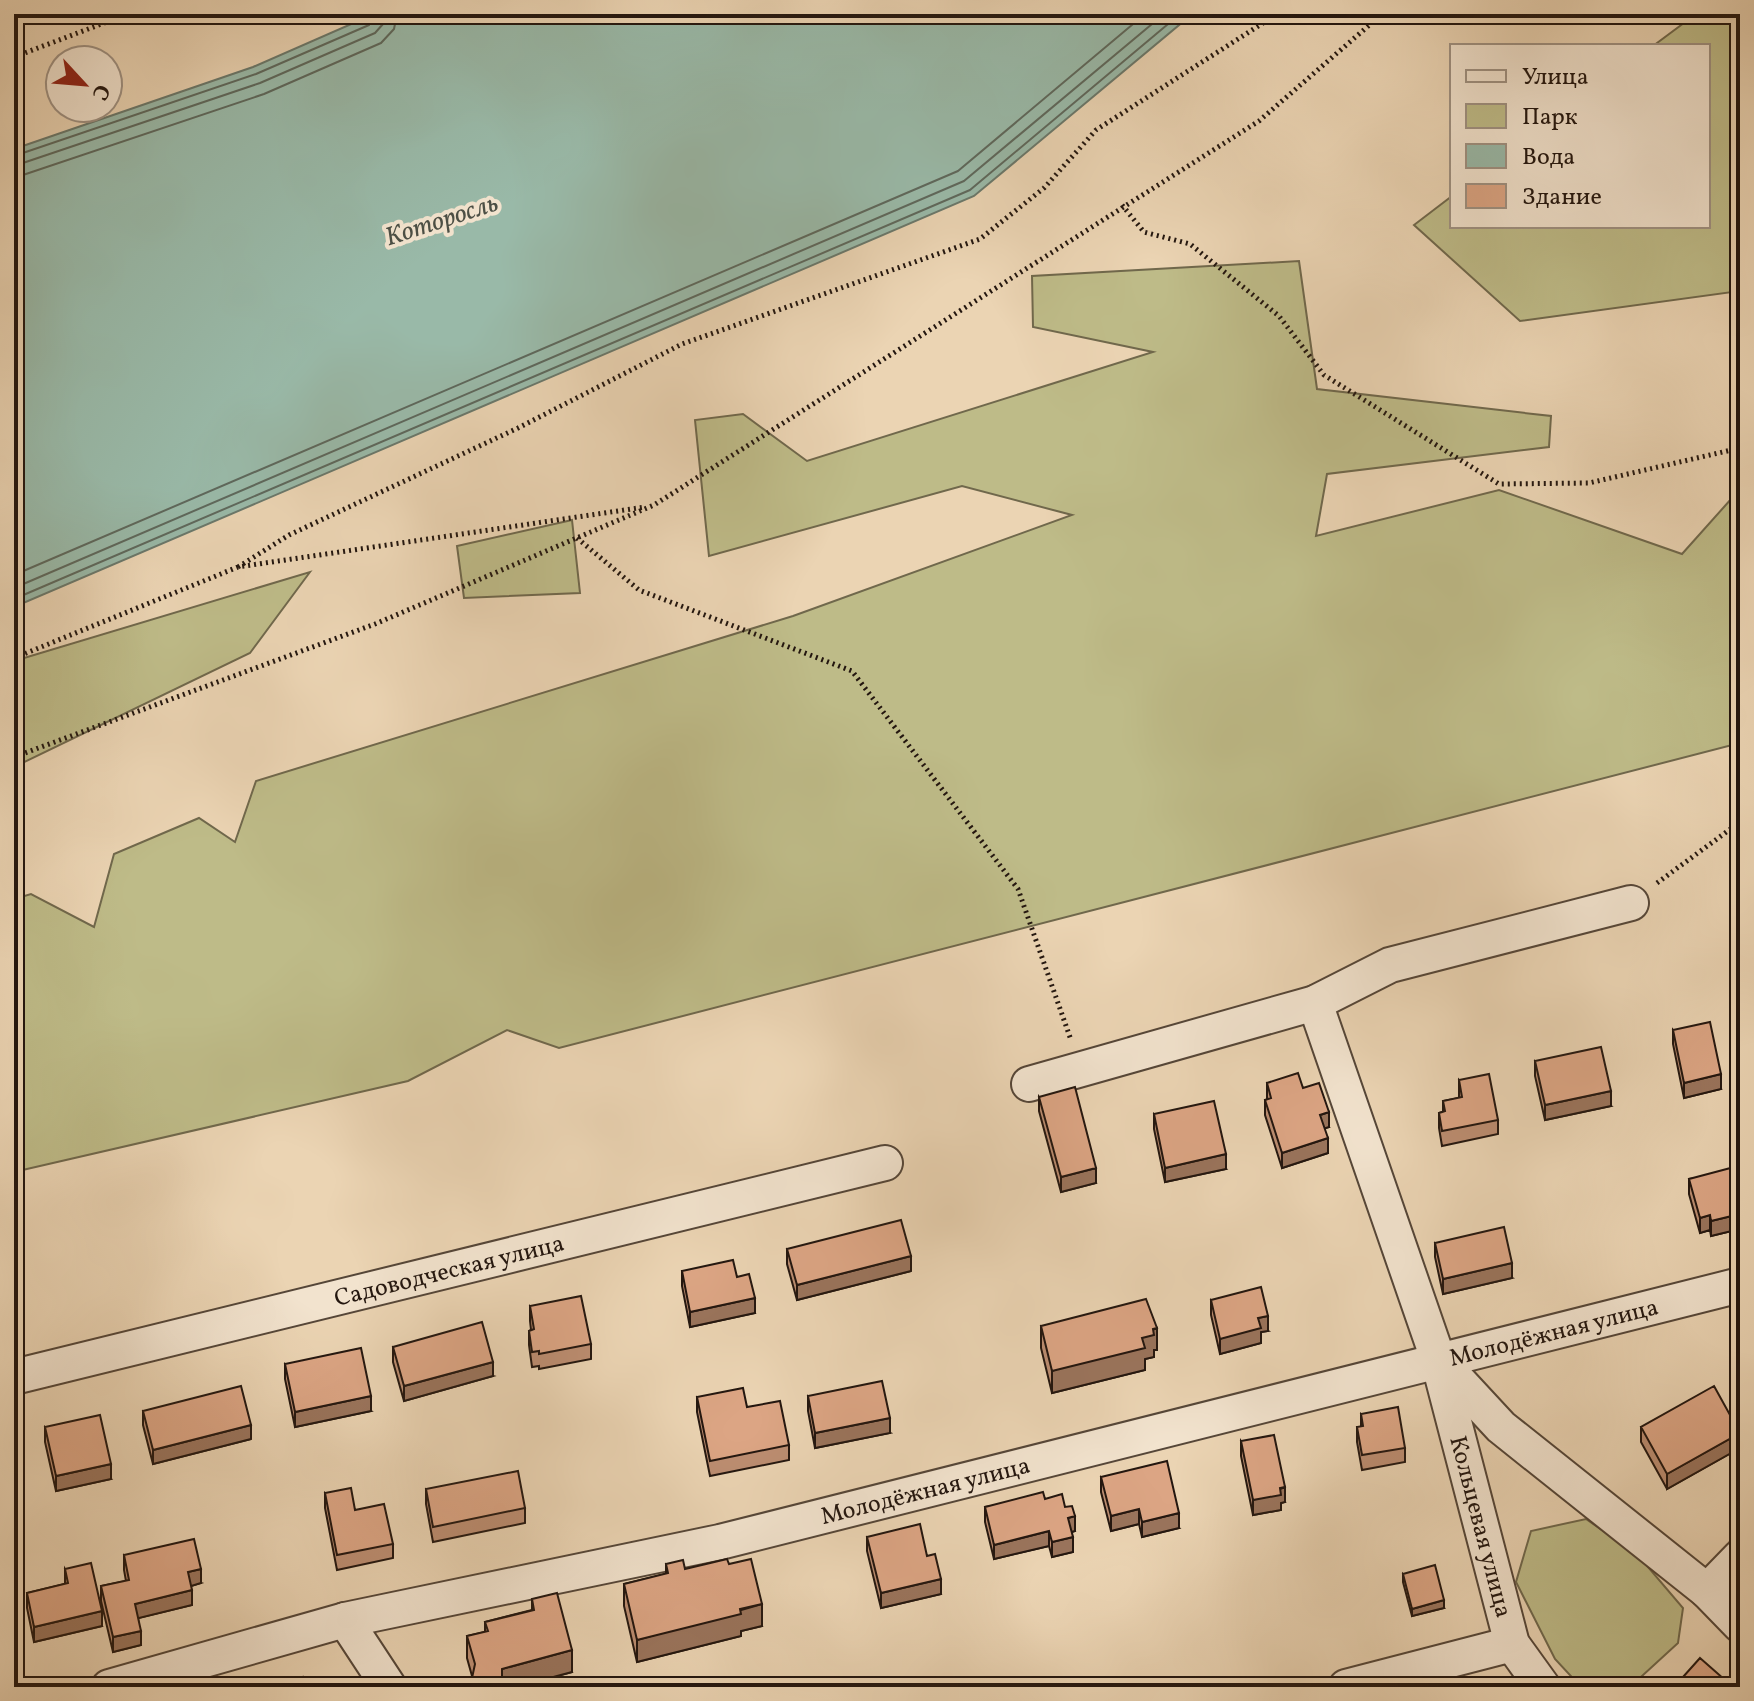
<svg xmlns="http://www.w3.org/2000/svg" width="1754" height="1701" font-family="Vollkorn,serif">
  <style>
    .green { fill: #bebb88; stroke: #70684c; stroke-width: 2 }
    .water { fill: #99b9a8; stroke: #6a786b; stroke-width: 2 }
    .lines { fill: none; stroke-linecap: round; stroke-linejoin: round }
    .shore { stroke: #5e685c; stroke-width: 2 }
    .minor-casing { stroke: #554638; stroke-width: 38 }
    .path { stroke: #23160f; stroke-width: 5; stroke-dasharray: 2 4; stroke-linecap: butt }
    .minor { stroke: #f2e3ce; stroke-width: 34 }
    .wall { fill: #bd8e72; stroke: #23160f; stroke-width: 2 }
    .shaded-wall { fill: #9a745c; stroke: #23160f; stroke-width: 2 }
    .building { fill: #dca584; stroke: #23160f; stroke-width: 2 }
    .labels { text-anchor: middle; stroke-width: 8; stroke-linejoin: round; paint-order: stroke }
    .street-label { font-size: 24px; fill: #23160f; stroke: #f2e3ce }
    .water-label { font-size: 26px; font-style: italic; fill: #4c4f45; stroke: #f2e3ce }
  </style>
  <rect width="100%" height="100%" fill="#ebd4b3"/>
  <filter id="stains"><feTurbulence type="fractalNoise" baseFrequency=".0025" numOctaves="4"/><feColorMatrix values="0 0 0 0 .2 0 0 0 0 .09 0 0 0 0 .02 0 0 0 .5 -.17"/></filter>
  <radialGradient id="worn" r=".72"><stop offset=".6" stop-color="#630" stop-opacity="0"/><stop offset="1" stop-color="#630" stop-opacity=".3"/></radialGradient>
  <path class="green" d="M1696,14H1711L1740,24V291L1520,321L1414,225L1452,196V226H1708V46H1653Z
    M1299,261L1317,389L1551,416L1549,447L1327,474L1316,536L1499,490L1682,554L1732,498L1740,496V743L559,1048L507,1030L408,1081L14,1172V899L31,894L94,927L114,854L199,818L235,842L256,781L793,616L1072,515L962,486L709,556L695,420L743,414L807,461L1153,352L1033,327L1032,276Z
    M572,520L580,593L464,598L457,546Z
    M310,572L250,653L14,767V661Z
    M1586,1519L1637,1554L1683,1608L1678,1643L1630,1687H1581L1555,1659L1516,1582L1531,1531Z"/>
  <path class="water" d="M374,14H1208L1184,21L974,196L14,607V149L253,67Z"/>
  <g class="lines">
    <path class="shore" d="M14,156L256,74L369,25L374,14
      M14,166L260,83L375,33L383,24L384,14
      M14,178L264,94L381,43L394,29L397,14
      M14,575L958,171L1145,14
      M14,588L964,181L1164,14
      M14,599L970,190L1180,14"/>
    <defs>
      <g id="minor">
        <path d="M1315,1003L1438,1359L1501,1427L1707,1591L1740,1625"/>
        <path d="M1029,1084L1315,1003L1390,965L1631,903"/>
        <path id="s1" d="M1439,1364L1512,1644L1543,1687"/>
        <path id="s2" d="M14,1377L885,1163"/>
        <path d="M1707,1591L1740,1557"/>
        <path d="M345,1620L389,1687"/>
        <path id="s3" d="M109,1687L345,1620L720,1542L1740,1285"/>
        <path d="M1346,1687L1512,1644"/>
      </g>
    </defs>
    <use href="#minor" class="minor-casing"/>
    <path class="path" d="M14,57L128,14
      M1122,205L1144,232L1190,244L1279,316L1324,375L1499,484L1589,483L1740,448
      M577,538L639,590L852,671L1018,889L1071,1040
      M238,567L289,535L518,428L682,344L980,239L1044,188L1096,130L1277,14
      M14,658L238,567L645,507
      M14,757L375,624L654,505L1259,121L1382,14
      M1657,883L1740,822"/>
    <use href="#minor" class="minor"/>
  </g>
  <path class="wall" d="M1673,1030L1721,1089L1684,1098L1673,1044Z
    M1535,1061L1611,1106L1545,1120L1535,1076Z
    M1459,1080L1498,1120V1134L1442,1146L1439,1128V1113L1443,1112V1101L1459,1098Z
    M1267,1083L1303,1088L1329,1127L1324,1128L1328,1153L1282,1168L1265,1115V1100H1267Z
    M1039,1097L1096,1183L1061,1192L1039,1111Z
    M1154,1114L1226,1169L1165,1182L1154,1129Z
    M1740,1173V1229L1711,1236L1710,1230L1700,1233L1689,1194V1179Z
    M1435,1243L1512,1278L1443,1294L1435,1257Z
    M787,1249L911,1271L797,1300L787,1264Z
    M682,1271L737,1277L755,1313L690,1327L682,1286Z
    M1211,1300L1268,1331L1261,1332V1343L1220,1354L1211,1315Z
    M530,1306L591,1344V1359L539,1369V1366L532,1367L529,1345V1331L531,1330L530,1321Z
    M1041,1326L1157,1350H1154V1357L1145,1359V1370L1052,1393L1041,1348Z
    M393,1347L493,1376L404,1401L393,1362Z
    M285,1364L371,1411L295,1427L285,1379Z
    M808,1396L890,1433L815,1448L808,1411Z
    M697,1397L747,1407L789,1445V1460L710,1476L697,1412Z
    M143,1411L251,1439L153,1464L143,1425Z
    M1361,1414L1405,1448V1462L1362,1470L1357,1442V1427H1361Z
    M45,1427L111,1479L56,1491L45,1442Z
    M1641,1427L1740,1433V1448L1667,1489L1641,1442Z
    M1241,1441L1285,1502L1281,1503V1510L1253,1515L1241,1456Z
    M1101,1477L1179,1528L1142,1537L1139,1524L1111,1531L1101,1492Z
    M426,1489L525,1508V1523L433,1542L426,1504Z
    M325,1493L393,1544V1558L337,1570L325,1508Z
    M1045,1499L1065,1507L1075,1531L1072,1532L1073,1552L1052,1557L1049,1546L994,1559L985,1522V1507Z
    M867,1537L927,1556L941,1594L881,1608L867,1551Z
    M124,1555L201,1583L191,1586L192,1605L138,1618L141,1645L113,1652L101,1601V1586L126,1581L124,1570Z
    M666,1564L685,1569L729,1564L762,1626L741,1631V1636L637,1662L624,1606V1584L666,1574Z
    M65,1569L102,1626L34,1642L27,1608V1593L65,1584Z
    M1403,1574L1444,1608L1412,1616L1403,1582Z
    M532,1599L572,1672L516,1687H472V1676L467,1658V1636L485,1632V1622L532,1610Z"/>
  <path class="shaded-wall" d="M1721,1074V1089L1684,1098V1083Z
    M1611,1091V1106L1545,1120V1105Z
    M1329,1112V1127L1320,1130V1115Z
    M1328,1138V1153L1282,1168V1153Z
    M1226,1154V1169L1165,1182V1168Z
    M1096,1168V1183L1061,1192V1177Z
    M1740,1214V1229L1711,1236V1221Z
    M1710,1215V1230L1700,1233V1218Z
    M911,1256V1271L797,1300V1285Z
    M1512,1263V1278L1443,1294V1279Z
    M755,1298V1313L690,1327V1312Z
    M1268,1316V1331L1261,1332V1343L1220,1354V1339L1258,1318Z
    M1157,1328V1350H1154V1357L1145,1359V1370L1052,1393V1371Z
    M493,1362V1376L404,1401V1386Z
    M371,1396V1411L295,1427V1412Z
    M890,1418V1433L815,1448V1433Z
    M251,1425V1439L153,1464V1450Z
    M1740,1433V1448L1667,1489V1474Z
    M111,1464V1479L56,1491V1476Z
    M1285,1487V1502L1281,1503V1510L1253,1515V1500Z
    M23,1490V1505L14,1507V1492Z
    M1139,1509V1524L1111,1531V1516Z
    M1179,1513V1528L1142,1537V1522Z
    M1075,1516V1531L1068,1533V1518Z
    M1049,1531V1546L994,1559V1545Z
    M1073,1537V1552L1052,1557V1542Z
    M201,1569V1583L188,1587V1572Z
    M941,1579V1594L881,1608V1593Z
    M192,1590V1605L135,1619V1604Z
    M1444,1600V1608L1412,1616V1609Z
    M762,1604V1626L741,1631V1636L637,1662V1640Z
    M102,1611V1626L34,1642V1627Z
    M141,1631V1645L113,1652V1637Z
    M572,1650V1672L516,1687H493L502,1669Z"/>
  <path class="building" d="M1710,1022L1721,1074L1684,1083L1673,1030Z
    M1601,1047L1611,1091L1545,1105L1535,1061Z
    M1298,1073L1303,1088L1319,1083L1329,1112L1320,1115L1328,1138L1282,1153L1265,1100L1271,1098L1267,1083Z
    M1489,1074L1498,1120L1442,1131L1439,1113L1445,1111L1443,1101L1462,1097L1459,1080Z
    M1075,1087L1096,1168L1061,1177L1039,1097Z
    M1214,1101L1226,1154L1165,1168L1154,1114Z
    M1738,1166L1740,1173V1214L1711,1221L1710,1215L1700,1218L1689,1179Z
    M901,1220L911,1256L797,1285L787,1249Z
    M1504,1227L1512,1263L1443,1279L1435,1243Z
    M733,1260L737,1277L749,1274L755,1298L690,1312L682,1271Z
    M1261,1287L1268,1316L1258,1318L1261,1328L1220,1339L1211,1300Z
    M581,1296L591,1344L539,1354V1351L532,1352L529,1331L534,1329L530,1306Z
    M1146,1299L1157,1328L1153,1329L1154,1335L1142,1338L1145,1348L1052,1371L1041,1326Z
    M482,1322L493,1362L404,1386L393,1347Z
    M361,1348L371,1396L295,1412L285,1364Z
    M882,1381L890,1418L815,1433L808,1396Z
    M241,1386L251,1425L153,1450L143,1411Z
    M1714,1386L1740,1433L1667,1474L1641,1427Z
    M743,1388L747,1407L780,1401L789,1445L710,1461L697,1397Z
    M1398,1407L1405,1448L1362,1455L1357,1427L1363,1426L1361,1414Z
    M100,1415L111,1464L56,1476L45,1427Z
    M1274,1435L1285,1487L1280,1488L1281,1495L1253,1500L1241,1441Z
    M14,1448L23,1490L14,1492Z
    M1167,1461L1179,1513L1142,1522L1139,1509L1111,1516L1101,1477Z
    M518,1471L525,1508L433,1527L426,1489Z
    M351,1488L355,1510L384,1504L393,1544L337,1555L325,1493Z
    M1043,1492L1045,1499L1062,1494L1065,1507L1072,1506L1075,1516L1068,1518L1073,1537L1052,1542L1049,1531L994,1545L985,1507Z
    M920,1524L927,1556L935,1554L941,1579L881,1593L867,1537Z
    M194,1539L201,1569L188,1572L192,1590L135,1604L141,1631L113,1637L101,1586L129,1580L124,1555Z
    M727,1559L729,1564L751,1559L762,1604L740,1609L741,1614L637,1640L624,1584L668,1573L666,1564L683,1560L685,1569Z
    M91,1563L102,1611L34,1627L27,1593L68,1583L65,1569Z
    M1435,1565L1444,1600L1412,1609L1403,1574Z
    M557,1593L572,1650L502,1669V1680L493,1687H480L472,1678L475,1664L467,1636L488,1631L485,1622L534,1610L532,1599Z
    M1700,1658L1733,1687H1674Z
    M303,1677L309,1687H287Z"/>
  <g class="labels">
    <g class="street-label">
      <text dy="8" stroke="none"><textPath href="#s2" startOffset="448">Садоводческая улица</textPath></text>
      <text dy="8" stroke="none"><textPath href="#s3" startOffset="1488">Молодёжная улица</textPath></text>
      <text dy="8" stroke="none"><textPath href="#s3" startOffset="840">Молодёжная улица</textPath></text>
      <text dy="8" stroke="none"><textPath href="#s1" startOffset="168">Кольцевая улица</textPath></text>
    </g>
    <g class="water-label">
      <text transform="translate(441 219) rotate(-18)" y="9">Которосль</text>
    </g>
  </g>
  <rect width="1754" height="1701" fill="none" stroke="#ebd4b3" stroke-width="48"/>
  <rect x="16" y="16" width="1722" height="1669" fill="none" stroke="#23160f" stroke-width="4"/>
  <rect x="24" y="24" width="1706" height="1653" fill="none" stroke="#23160f" stroke-width="2"/>
  <rect x="1450" y="44" width="260" height="184" fill="#f2e3ce" stroke="#9f9182" stroke-width="2"/>
  <rect x="1466" y="70" width="40" height="12" fill="#f2e3ce" stroke="#9f9182" stroke-width="2"/>
  <text x="1522" y="84" font-size="24" fill="#23160f">Улица</text>
  <rect x="1466" y="104" width="40" height="24" fill="#bebb88" stroke="#9f9182" stroke-width="2"/>
  <text x="1522" y="124" font-size="24" fill="#23160f">Парк</text>
  <rect x="1466" y="144" width="40" height="24" fill="#99b9a8" stroke="#9f9182" stroke-width="2"/>
  <text x="1522" y="164" font-size="24" fill="#23160f">Вода</text>
  <rect x="1466" y="184" width="40" height="24" fill="#dca584" stroke="#9f9182" stroke-width="2"/>
  <text x="1522" y="204" font-size="24" fill="#23160f">Здание</text>
  <g transform="translate(84 84) rotate(116)"><circle r="38" fill="#f2e3ce" stroke="#9f9182" stroke-width="2"/>
  <path d="M0-6L14 30L0 20L-14 30Z" fill="#8f2418"/>
  <text y="-12" font-size="22" font-weight="bold" text-anchor="middle" fill="#23160f">С</text>
  </g>
  <rect width="100%" height="100%" filter="url(#stains)"/>
  <rect width="100%" height="100%" fill="url(#worn)"/>
</svg>
